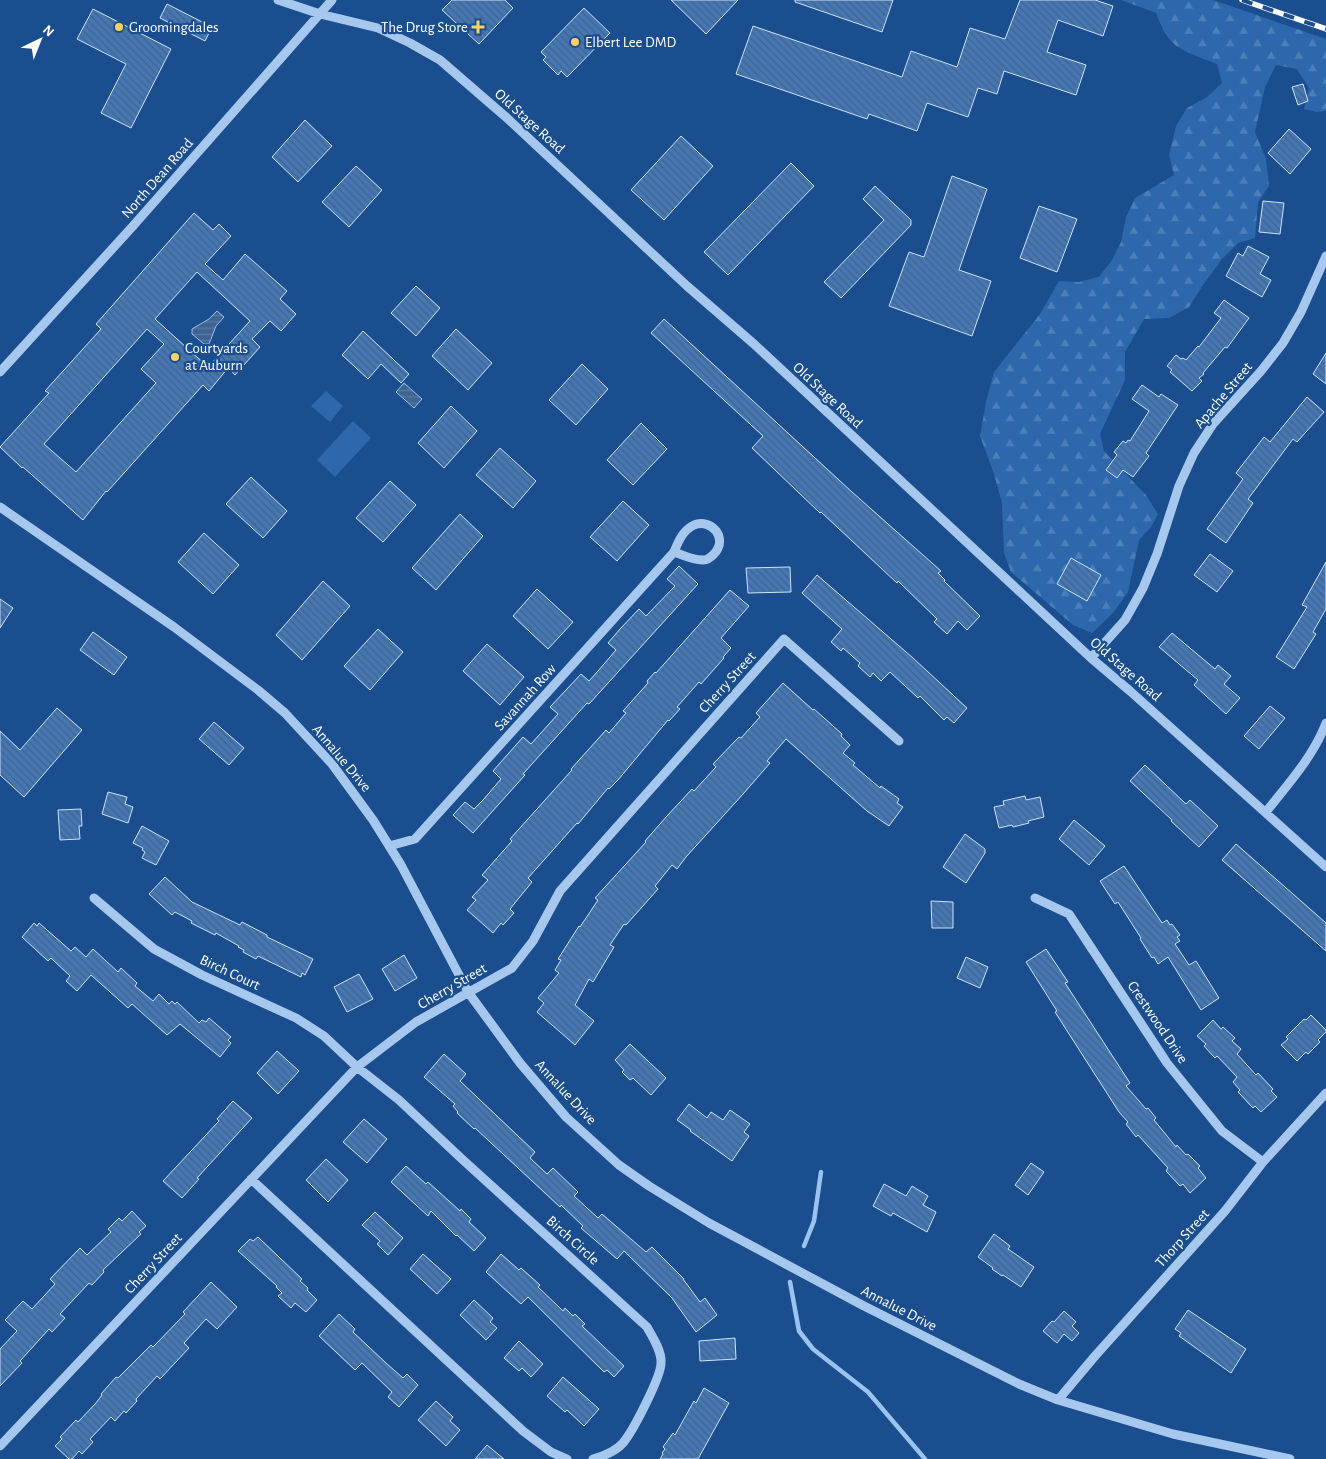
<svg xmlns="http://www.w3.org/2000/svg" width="1326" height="1459" font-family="'Alegreya Sans',sans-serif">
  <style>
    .forest { fill: url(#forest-firs) }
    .park { fill: #2d68ac }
    .water { fill: url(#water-rules); stroke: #9ac3f0 }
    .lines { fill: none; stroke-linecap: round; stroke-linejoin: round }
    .stream { stroke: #9ac3f0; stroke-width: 4.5 }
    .building { fill: url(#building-back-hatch); stroke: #cde2fa; fill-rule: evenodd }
    .minor { stroke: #a7c8ee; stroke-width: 9 }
    .rail-casing { stroke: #fff; stroke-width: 5.5 }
    .rail { stroke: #1a4e8e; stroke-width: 4; stroke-dasharray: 11; stroke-linecap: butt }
    .poi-dot { fill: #ffd164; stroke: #1a4e8e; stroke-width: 2 }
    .labels { text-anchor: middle; stroke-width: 4.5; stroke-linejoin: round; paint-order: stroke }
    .poi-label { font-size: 15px; fill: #fff; stroke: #1a4e8e; text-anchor: start }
    .street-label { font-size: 15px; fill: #fff; stroke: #1a4e8e }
  </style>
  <defs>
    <pattern id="forest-firs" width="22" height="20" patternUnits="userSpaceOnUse" patternTransform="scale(1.25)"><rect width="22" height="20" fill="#2d68ac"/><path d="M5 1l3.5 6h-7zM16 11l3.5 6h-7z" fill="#4c7fb8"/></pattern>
    <pattern id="water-rules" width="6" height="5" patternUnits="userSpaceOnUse" patternTransform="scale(1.25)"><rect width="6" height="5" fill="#3e6492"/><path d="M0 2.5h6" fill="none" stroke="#5b7ba2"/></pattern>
    <pattern id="building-back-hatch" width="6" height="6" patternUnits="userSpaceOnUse" patternTransform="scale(1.25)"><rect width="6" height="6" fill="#4377b6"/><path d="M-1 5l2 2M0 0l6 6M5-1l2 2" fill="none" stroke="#486281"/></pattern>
  </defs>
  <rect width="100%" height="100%" fill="#1a4e8e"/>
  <path class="forest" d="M1121,0H1213L1326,39V111L1317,112L1304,109L1309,88L1297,69L1276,65L1265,87L1255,132L1266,159L1269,186L1258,202L1255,238L1238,243L1222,259L1203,285L1189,307L1169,318L1144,319L1125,352V380L1100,434L1104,451L1146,495L1158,514L1151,527L1139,540L1128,592L1113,613L1092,633L1073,625L1011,572L1004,553L1002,503L994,474L980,436L986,402L994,372L1040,314L1059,281L1079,282L1099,277L1112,260L1121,242L1126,217L1135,198L1174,175L1169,155L1176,126L1187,108L1207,97L1222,83L1217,64C1207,60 1181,51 1174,44C1165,36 1160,23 1156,13Z"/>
  <path class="park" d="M326,391L343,406L330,422L311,406Z
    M353,421L371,438L335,477L317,460Z"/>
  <path class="water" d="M217,311L224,317L216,326L209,344H204L192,334V329L209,319Z
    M404,383L422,399L414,408L396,392Z"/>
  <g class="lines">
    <path class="stream" d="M804,1246L814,1221L821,1172
      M790,1282L799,1331L813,1349L868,1392L925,1459"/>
  </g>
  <path class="building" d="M452,0H505L513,8L479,44L442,10Z
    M671,0H738L706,34Z
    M795,0H893L882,32L795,2Z
    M1020,0H1095L1113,6L1103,36L1058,20L1047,52L1086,65L1076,95L1004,71L997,94L978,88L968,117L927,103L917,131L869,114L867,119L736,74L753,26L902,77L911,51L957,67L970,28L1005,39Z
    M167,4L212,27L205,41L160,18Z
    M584,8L610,33L567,77L561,71L558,75L543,60L546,57L541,52Z
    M93,9L171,49L131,128L101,113L126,64L77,39Z
    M1303,84L1308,101L1298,105L1292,87Z
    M305,120L332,146L298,182L272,157Z
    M1289,129L1311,149L1290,174L1268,153Z
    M681,136L713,166L664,220L631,190Z
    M791,163L814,186L728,275L704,252Z
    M356,166L382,190L349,227L322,202Z
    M952,176L987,189L959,270L991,281L972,336L889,306L909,252L924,257Z
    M875,186L911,220V225L841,298L824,282L884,220L863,199Z
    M1263,201L1284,203L1280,234L1259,232Z
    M1039,206L1077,219L1057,272L1020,258Z
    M194,213L213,230L219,224L231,236L205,264L223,280L245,254L287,291L280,299L296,314L281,331L270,321L252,339L260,347L235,375L228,368L209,391L203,385L107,492L106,491L83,520L23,467L22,468L0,447L49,393L45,391L101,329L96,324ZM197,272L250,321L208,367L155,319ZM147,329L164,344L141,369L156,383L76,472L44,444Z
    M1248,246L1269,257L1260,274L1271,280L1262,297L1226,276L1238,253L1243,256Z
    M416,286L440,308L416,336L391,313Z
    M1224,300L1249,318L1227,348L1225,347L1203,373L1204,374L1199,378L1202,381L1192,391L1170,372L1172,370L1167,366L1176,355L1181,359L1183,358L1186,360L1198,346L1199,347L1221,318L1214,313Z
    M664,319L852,492L941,571L938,573L945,580L944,581L980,616L967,630L958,621L947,634L934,622L937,619L898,581L897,583L821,512L820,513L752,448L763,436L651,333Z
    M456,329L492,363L468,390L432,356Z
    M363,331L409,374L401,383L381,364L368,379L342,355Z
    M1326,353V384L1313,374Z
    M582,364L608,389L576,425L549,400Z
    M1142,385L1159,397L1161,394L1178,405L1146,453L1149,456L1133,477L1123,470L1117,478L1106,470L1117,455L1114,452L1123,441L1126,443L1128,440L1130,441L1149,411L1132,399Z
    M1307,397L1324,412L1297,442L1293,439L1248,499L1253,503L1226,543L1207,529L1243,479L1236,473L1264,437L1270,442Z
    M451,406L477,431L444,468L418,443Z
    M641,423L667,449L633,485L607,460Z
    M500,448L536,481L513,508L476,475Z
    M251,477L287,511L263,538L226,504Z
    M390,481L416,505L383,542L356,518Z
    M623,501L649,525L617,561L590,537Z
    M460,514L483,536L436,590L412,568Z
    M204,533L239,565L213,594L178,562Z
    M1210,554L1233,571L1217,592L1194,575Z
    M1071,558L1101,575L1087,601L1057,584Z
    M1326,562V609L1313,632L1316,634L1294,669L1276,657L1307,607L1302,605Z
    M679,566L698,584L589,704L587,703L523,774L525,775L473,833L453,815L465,802L474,809L483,800L501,779L493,771L523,737L531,744L558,714L550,707L581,674L589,681L598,671L616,650L608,643L620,629L639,609L646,616L675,586L667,579Z
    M790,567L791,592L748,593L746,568Z
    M817,575L913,658L967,708L954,723L947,717L944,720L920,696L918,698L890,672L881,681L873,673L870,677L858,666L860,663L843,648L841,651L831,642L842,629L802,593Z
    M323,581L350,606L302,660L276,635Z
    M537,589L573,622L548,649L513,616Z
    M730,590L749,606L721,638L731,648L723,657L724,658L701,684L699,682L677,707L680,709L669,721L668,720L618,780L609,789L608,788L578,824L577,823L528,878L532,882L510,909L514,913L503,925L501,923L493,933L467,910L476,900L472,897L488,880L482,875L512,841L510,839L572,770L571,769L589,749L606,730L609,733L626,713L623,711L648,683L647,681L655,672L656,673Z
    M0,599L13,608L0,628Z
    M378,629L403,652L370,690L344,666Z
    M93,632L127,657L114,675L80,650Z
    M1172,633L1215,669L1218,665L1231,676L1224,684L1240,698L1226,714L1194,685L1198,680L1159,647Z
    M487,644L524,677L500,705L463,671Z
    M783,683L813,710L814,709L842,734L841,736L850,745L843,753L855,763L853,765L880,788L881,786L899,799L897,803L903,807L889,826L867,811L786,739L767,761L770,763L744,793L686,857L677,869L672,865L655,886L658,889L626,925L624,924L610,945L614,947L593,982L589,979L575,1005L594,1021L575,1045L537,1012L544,1003L538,998L559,973L555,970L561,960L558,959L579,926L580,927L598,900L595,898L646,842L645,841L667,816L692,789L694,791L716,767L713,764L739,737L741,738L760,717L756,713Z
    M1270,706L1285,718L1259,749L1244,736Z
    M57,708L82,730L24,797L0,775V731L20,750Z
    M214,722L244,748L229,765L199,739Z
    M1145,765L1186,804L1190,800L1218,826L1199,847L1171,821L1172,820L1130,781Z
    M108,792L127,797L125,804L133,807L128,823L102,814Z
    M1025,796L1026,800L1040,797L1044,817L1028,821L1029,823L1013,827L1012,825L999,828L994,807L1004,805L1003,801Z
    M81,809L82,826H79L80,839L60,840L58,810Z
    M1074,820L1105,846L1089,865L1059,839Z
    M142,826L169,841L156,865L142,858L145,852L142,850L143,848L133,843Z
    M965,834L985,849V853L966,883L943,867Z
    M1236,844L1326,923V951L1222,860Z
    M1124,866L1162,923L1167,920L1170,925L1172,924L1180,935L1177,937L1180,941L1175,944L1189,965L1196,961L1219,998L1201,1010L1168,957L1158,964L1154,957L1152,958L1140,939L1141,938L1118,902L1115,904L1100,881Z
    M165,877L192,902L240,925L242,922L267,935V937L313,959L305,975L302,973L301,977L258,956L256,959L243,952L244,950L238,947L239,946L216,933L215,935L191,923L192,921L175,912L172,915L149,894Z
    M931,901L953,902V928H932Z
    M34,923L37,926L39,923L71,951L75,947L86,957L93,949L118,972L121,968L137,983L135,986L153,1001L159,994L169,1004L172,1001L175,1004L177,1002L199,1023L202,1020L206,1022L209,1018L231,1037L228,1040L231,1043L220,1057L180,1024L167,1035L132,1004L128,1008L91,975L77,991L66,981L70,976L51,958L48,961L22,937Z
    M1046,949L1068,982L1065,983L1130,1083L1126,1086L1146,1109L1148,1108L1156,1118L1154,1120L1176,1147L1177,1145L1186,1155L1188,1154L1200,1166L1198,1168L1206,1178L1190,1193L1183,1184L1180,1186L1166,1171L1168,1168L1138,1135L1136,1137L1126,1124L1128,1122L1119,1112L1055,1012L1057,1011L1026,962Z
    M404,955L417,978L395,991L382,969Z
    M966,957L988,967L980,988L957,978Z
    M359,974L373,999L347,1012L334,987Z
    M1311,1015L1326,1030V1032L1318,1040L1320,1042L1308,1054L1306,1052L1297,1061L1281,1045L1288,1039L1286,1037L1304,1019L1306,1020Z
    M1213,1020L1221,1029L1223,1027L1235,1038L1232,1041L1241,1049L1237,1054L1256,1075L1258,1073L1273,1089L1271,1091L1277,1097L1261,1112L1255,1106L1253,1108L1238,1092L1240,1090L1233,1082L1237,1077L1217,1056L1215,1058L1204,1046L1206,1044L1197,1036Z
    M630,1044L666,1078L651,1095L633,1078L630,1080L622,1072L624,1070L615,1060Z
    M277,1051L299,1071L278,1094L257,1073Z
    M444,1054L466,1074L460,1081L535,1152L530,1158L547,1174L553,1168L578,1192L574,1196L598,1218L602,1214L646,1252L652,1247L684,1279H683L700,1302L705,1298L717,1315L696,1332L672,1298L624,1251L617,1259L581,1228L583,1226L561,1205L560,1207L475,1128L474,1129L457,1113L458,1112L453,1106L455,1104L424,1077Z
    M233,1101L252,1118L197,1178L199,1179L182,1198L163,1181L219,1121L217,1119Z
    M689,1104L707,1118L711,1112L723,1120L730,1110L750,1124L744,1132L749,1136L732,1161L690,1131L691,1130L677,1120Z
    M364,1119L387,1139L367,1163L343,1142Z
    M326,1159L348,1180L328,1202L306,1180Z
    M1031,1163L1044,1172L1028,1195L1015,1185Z
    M406,1166L426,1184L428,1182L460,1211L461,1209L471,1219L469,1222L486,1238L474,1251L457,1235L456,1236L431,1211L428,1216L391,1182Z
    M884,1184L906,1196L912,1186L928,1196L923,1205L936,1212L927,1232L893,1213L891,1216L873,1206Z
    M132,1211L146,1226L139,1232L141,1234L103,1270L104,1272L92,1285L89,1283L60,1314L65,1318L52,1332L49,1329L20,1361L22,1363L0,1386V1349L17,1331L5,1320L23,1301L32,1309L55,1284L50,1279L80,1248L87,1255L111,1232L108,1229L119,1218L122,1221Z
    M375,1212L403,1238L388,1255L377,1244L380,1241L362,1225Z
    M994,1234L1010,1246L1008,1249L1034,1267L1021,1287L1003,1275L1002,1276L992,1269L993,1268L978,1257Z
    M258,1237L302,1279L300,1281L308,1288L307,1290L317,1300L306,1312L295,1303L291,1308L278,1296L282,1293L276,1287L277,1286L238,1251L250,1239L253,1241Z
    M423,1254L451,1279L437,1294L410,1269Z
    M501,1254L519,1270L521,1268L540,1285L538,1287L563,1311L565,1308L573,1316L575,1314L585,1324L582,1326L624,1366L614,1377L607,1370L604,1372L528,1297L521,1304L486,1272Z
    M211,1282L237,1307L217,1329L206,1319L184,1343L189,1348L160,1379L157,1376L136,1399L137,1401L126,1413L124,1411L115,1421L111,1417L90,1439L93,1442L82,1454L79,1451L72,1459H69L55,1446L62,1439L60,1437L76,1420L78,1422L96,1403L102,1395L101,1394L116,1377L118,1378L151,1345L153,1347L185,1314L183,1312Z
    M474,1300L493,1318L490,1322L497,1328L486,1340L460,1315Z
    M1188,1310L1246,1349L1231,1373L1179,1336L1181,1333L1175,1329Z
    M1064,1311L1076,1322L1072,1326L1079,1333L1072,1341L1064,1334L1057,1343L1043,1331L1052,1321L1054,1322Z
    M339,1314L355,1329L353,1332L386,1363L403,1378L407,1374L418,1385L399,1407L388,1397L392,1392L362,1363L355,1370L319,1336Z
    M735,1338L736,1359L700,1361L699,1341Z
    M519,1341L543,1364L531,1377L522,1368L519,1371L504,1358Z
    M563,1377L599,1409L584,1426L567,1410L565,1412L547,1396Z
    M704,1388L729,1403L698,1459H660L663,1454L662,1453L665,1449L663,1447L673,1433L675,1435L694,1401L696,1403Z
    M436,1401L453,1417L450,1421L460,1430L446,1446L418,1420Z
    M487,1445L504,1459H475Z"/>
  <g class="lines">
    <path class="minor" d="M278,0L320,14L378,28L410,43L440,60L507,118L687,286L754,344L1091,658L1130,691L1326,867
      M0,372L133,226L332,0
      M0,507L174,627L258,690L285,713L332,764L373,820L401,865L468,992L520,1063L566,1117L619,1165L649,1186L709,1223L864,1306L1019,1384L1058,1400L1173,1434L1290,1459
      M1091,658L1125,620L1143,588L1157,554L1179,486L1194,453L1213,424L1261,371L1283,343L1301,312L1326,256
      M1266,812C1288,784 1313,757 1326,723
      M389,846L415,839L674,552C678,542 683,530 694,525C711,518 729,538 714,554C711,557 708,560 704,560C694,561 683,555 674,552
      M94,898L154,949L202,975L296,1018L324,1036L357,1067L399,1100L463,1160L647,1327C652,1336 662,1351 661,1363C661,1377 633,1431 623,1443C615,1452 604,1456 593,1459
      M1035,898L1069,914L1167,1063L1222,1131L1263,1162
      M251,1179L523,1431L551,1452L567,1459
      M1058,1400L1095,1356L1225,1211L1263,1162L1326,1093
      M0,1446L357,1067L416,1022L512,968L533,941L560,891L784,639L899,741"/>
    <defs>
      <path id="rail" d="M1242,0L1326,29"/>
    </defs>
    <use href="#rail" class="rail-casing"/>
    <use href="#rail" class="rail"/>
  </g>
  <g class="poi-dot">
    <circle cx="119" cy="27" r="5"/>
    <path d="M475.5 19.5h5v5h5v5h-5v5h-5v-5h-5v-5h5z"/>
    <circle cx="575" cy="42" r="5"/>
    <circle cx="175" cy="357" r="5"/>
  </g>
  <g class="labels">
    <g class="poi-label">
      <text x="129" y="32">Groomingdales</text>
      <text x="468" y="32" text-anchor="end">The Drug Store</text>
      <text x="585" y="47">Elbert Lee DMD</text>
      <text x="185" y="353">Courtyards<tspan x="185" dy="17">at Auburn</tspan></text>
    </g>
    <g class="street-label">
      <text transform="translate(530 121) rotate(42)" y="5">Old Stage Road</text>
      <text transform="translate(157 178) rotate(-49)" y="5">North Dean Road</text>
      <text transform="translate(828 395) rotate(43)" y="5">Old Stage Road</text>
      <text transform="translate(1223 395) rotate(-50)" y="5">Apache Street</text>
      <text transform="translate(1126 669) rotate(41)" y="5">Old Stage Road</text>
      <text transform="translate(727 682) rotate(-48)" y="5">Cherry Street</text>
      <text transform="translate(525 697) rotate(-48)" y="5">Savannah Row</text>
      <text transform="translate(342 758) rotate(50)" y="5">Annalue Drive</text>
      <text transform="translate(230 972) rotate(25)" y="5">Birch Court</text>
      <text transform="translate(452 986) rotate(-30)" y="5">Cherry Street</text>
      <text transform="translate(1158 1022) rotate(56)" y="5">Crestwood Drive</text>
      <text transform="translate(566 1092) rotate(47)" y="5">Annalue Drive</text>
      <text transform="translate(1182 1238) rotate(-48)" y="5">Thorp Street</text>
      <text transform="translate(573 1240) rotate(42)" y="5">Birch Circle</text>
      <text transform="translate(153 1263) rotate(-47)" y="5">Cherry Street</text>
      <text transform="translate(899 1308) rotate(27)" y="5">Annalue Drive</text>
    </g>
  </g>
  <g transform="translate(40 40) rotate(43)" stroke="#1a4e8e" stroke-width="4" paint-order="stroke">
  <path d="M0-4L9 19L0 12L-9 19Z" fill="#ffffff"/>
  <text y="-8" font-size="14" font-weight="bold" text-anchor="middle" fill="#ffffff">N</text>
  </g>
</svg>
